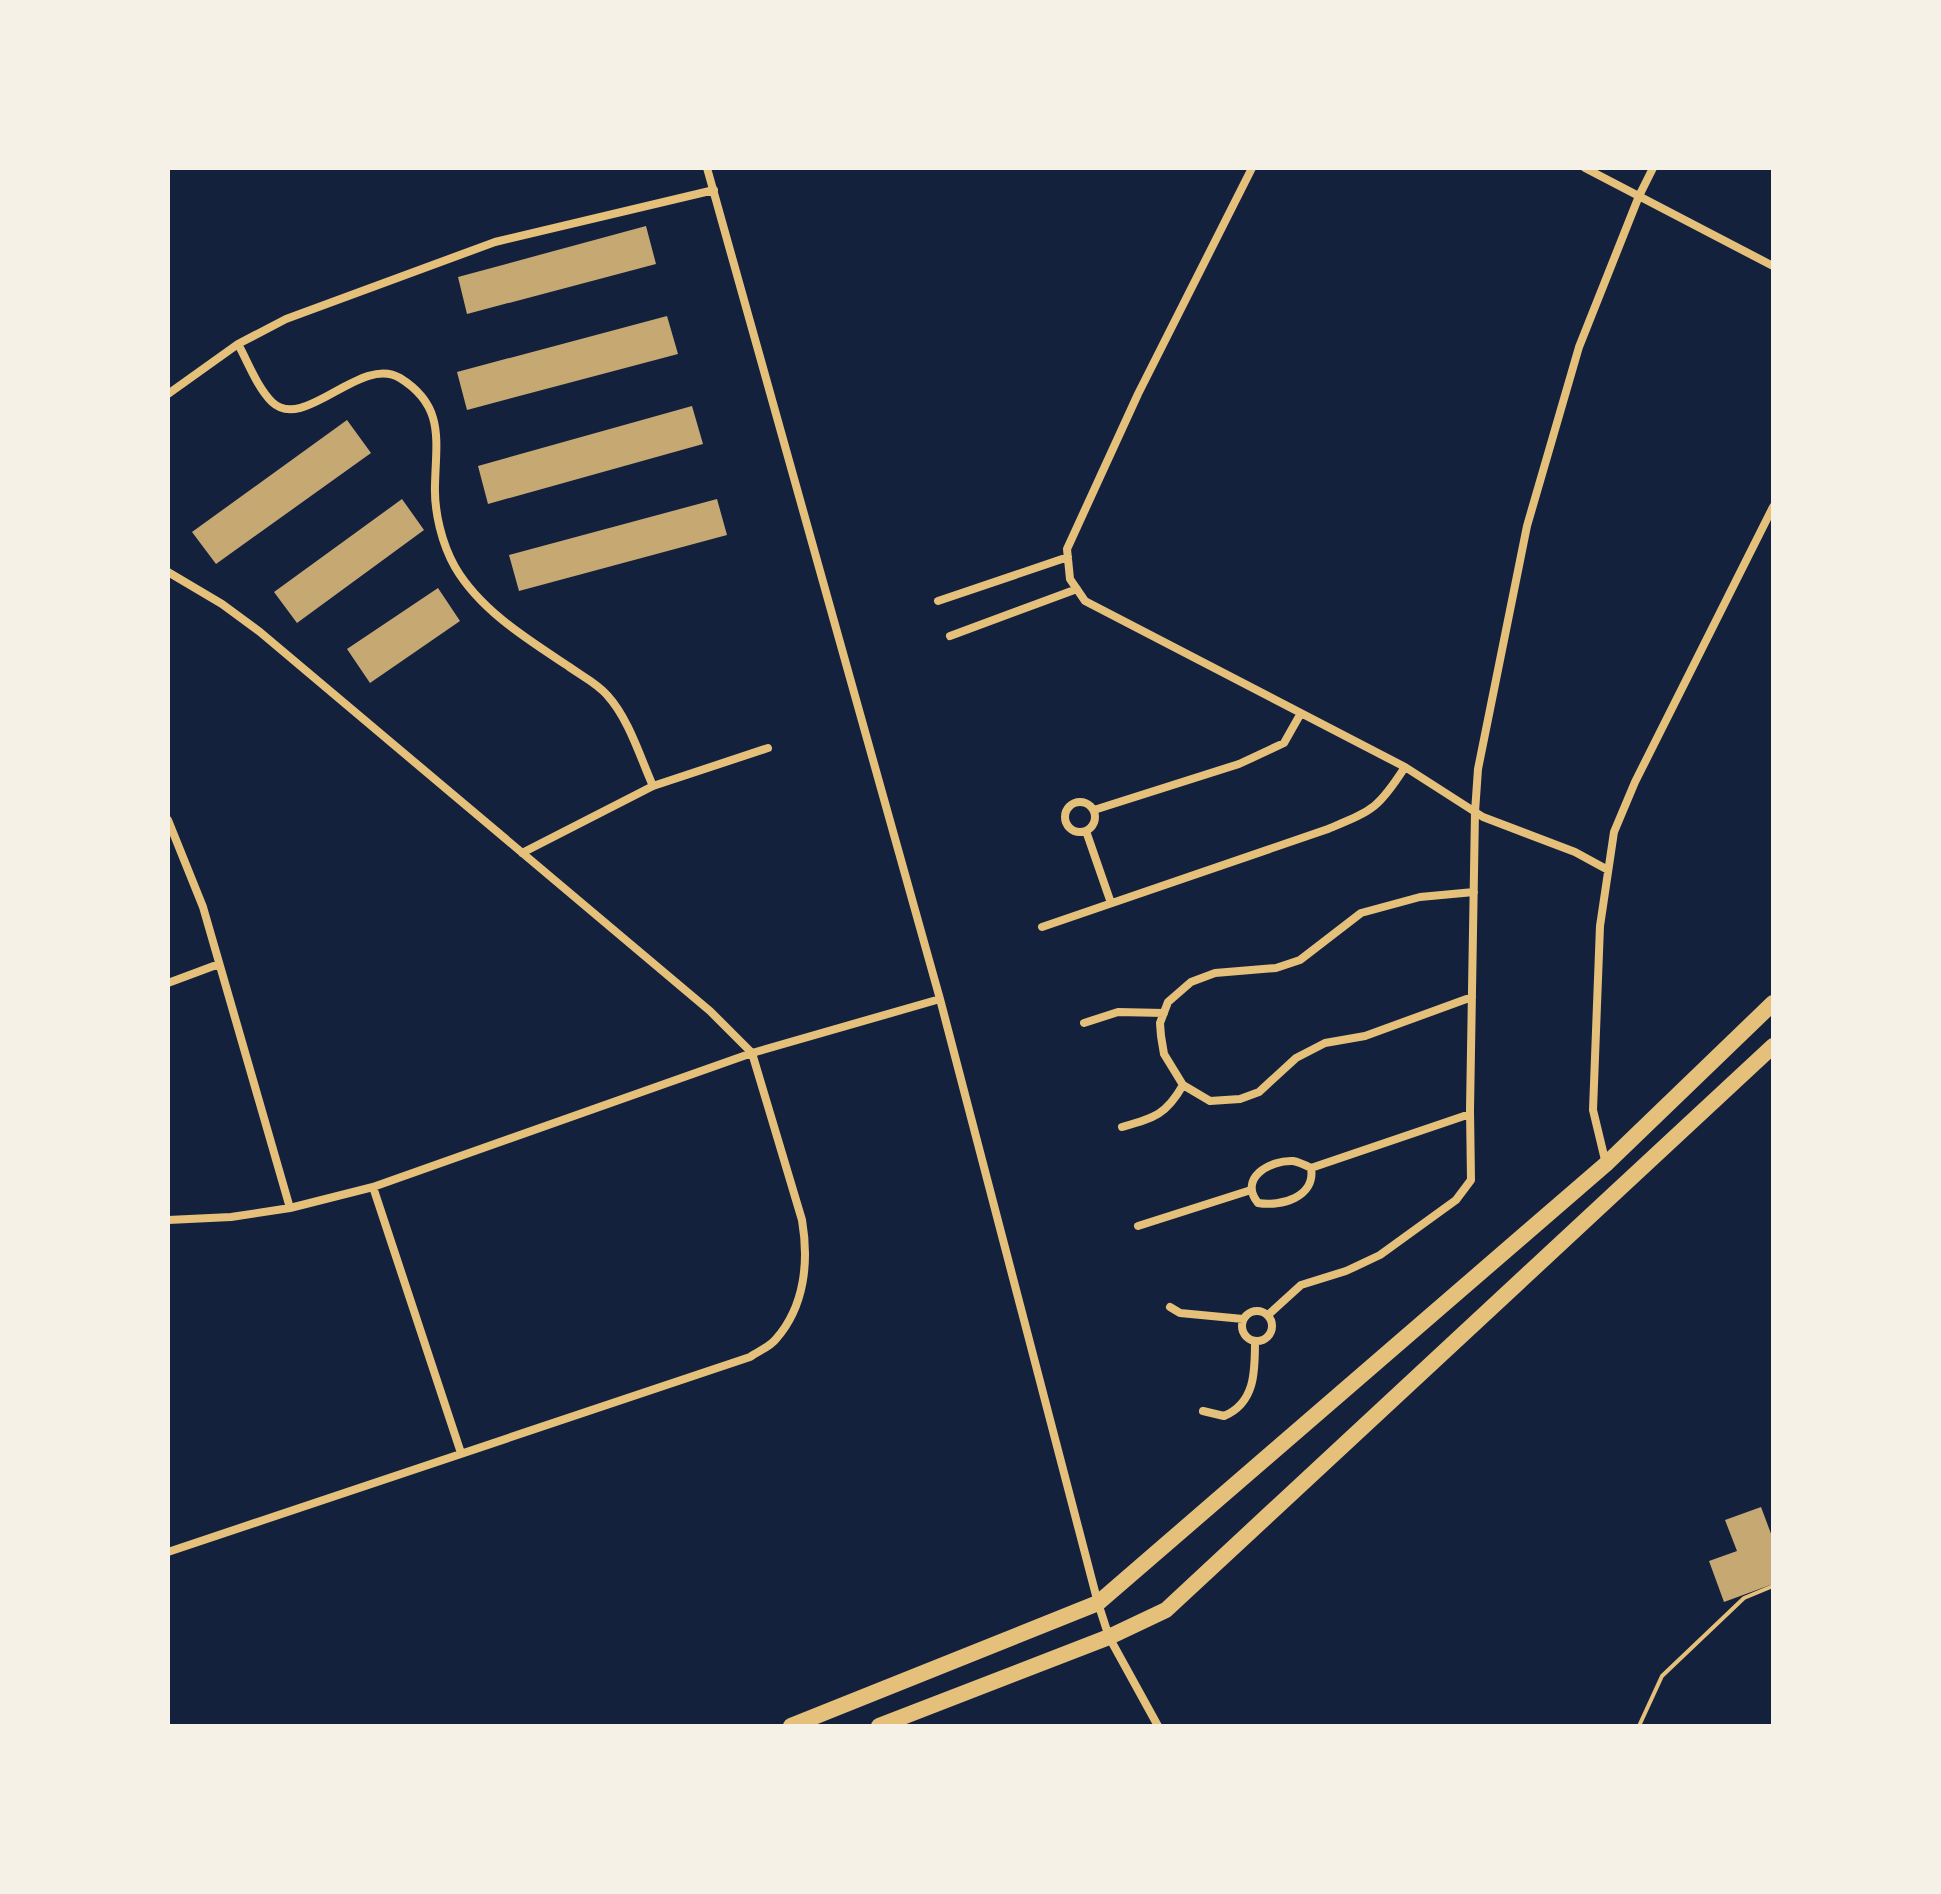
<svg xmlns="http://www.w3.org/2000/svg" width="1941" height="1894" font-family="Arial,sans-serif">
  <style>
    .building { fill: #c6a872 }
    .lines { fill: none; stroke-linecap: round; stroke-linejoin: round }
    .path { stroke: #e5c07b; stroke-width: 4 }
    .minor { stroke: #e5c07b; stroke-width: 8 }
    .primary { stroke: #e5c07b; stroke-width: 16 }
  </style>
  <rect width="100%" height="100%" fill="#14213d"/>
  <path class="building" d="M646,226L656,264L467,314L458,277Z
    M667,316L678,354L467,410L457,372Z
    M692,406L703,444L488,504L478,466Z
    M347,420L371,453L216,564L192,532Z
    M402,499L424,530L297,623L274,592Z
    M717,499L727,535L519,591L509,555Z
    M438,588L460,621L370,683L347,649Z
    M1761,1507L1773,1539V1584L1724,1602L1709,1561L1737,1551L1725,1520Z"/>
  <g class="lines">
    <path class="path" d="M1639,1726L1662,1676L1744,1598L1773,1586"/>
    <path class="minor" d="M707,168L940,999L1098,1603L1109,1637L1158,1726
      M1252,168L1138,394L1067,549L1070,579L1085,601L1405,767L1483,817L1575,852L1608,870
      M1585,168L1773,266
      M238,344C248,362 257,387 272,402C304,433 361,354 400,378C445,406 436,440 435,485C434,512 442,544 455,567C480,610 527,639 568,666C580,675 597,683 607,695C629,719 640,757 653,786
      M168,394L238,344L286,319L495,242L714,190
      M168,572L222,604L260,632L710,1011L752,1053L802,1220C809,1261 805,1306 776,1339C770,1347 758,1351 750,1357L168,1552
      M938,601L1068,557
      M950,636L1077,589
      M1065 817a15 15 0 1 1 30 0a15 15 0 1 1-30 0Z
      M1094,810L1239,764L1284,743L1301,713
      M168,820L203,907L290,1208
      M1086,831L1111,903
      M522,853L653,786L768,748
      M1042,927L1328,829C1373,810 1378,809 1405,767
      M168,983L219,964
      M1472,997L1365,1036L1325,1043L1296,1058L1259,1092L1240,1099L1210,1101L1183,1085L1164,1054L1161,1036L1160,1023L1168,1002L1191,982L1215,973L1276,968L1300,960L1361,913L1420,897L1474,892
      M1084,1023L1118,1012L1164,1013
      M1122,1127C1154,1118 1166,1115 1183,1085
      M1606,1164L1593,1110L1600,926L1614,832L1635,782L1773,507
      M1311,1168C1316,1197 1281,1207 1258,1203C1238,1178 1270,1160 1293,1161C1299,1162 1305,1165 1311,1168L1470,1114
      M373,1187L461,1453
      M168,1220L231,1217L290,1208L373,1187L752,1053L940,999
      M1138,1226L1251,1190
      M1170,1307L1180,1313L1243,1319
      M1242 1326a15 15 0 1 1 30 0a15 15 0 1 1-30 0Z
      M1268,1315L1301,1285L1346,1271L1380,1255L1456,1200L1471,1180L1470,1110L1475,812L1478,769L1527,526L1579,347L1639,196L1653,168
      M1203,1411L1224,1416C1255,1403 1255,1372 1255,1342"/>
    <path class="primary" d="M791,1726L1098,1603L1606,1164L1773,1003
      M879,1726L1109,1637L1166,1610L1773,1046"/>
  </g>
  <rect width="1941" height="1894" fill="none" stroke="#f6f1e7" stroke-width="340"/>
</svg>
